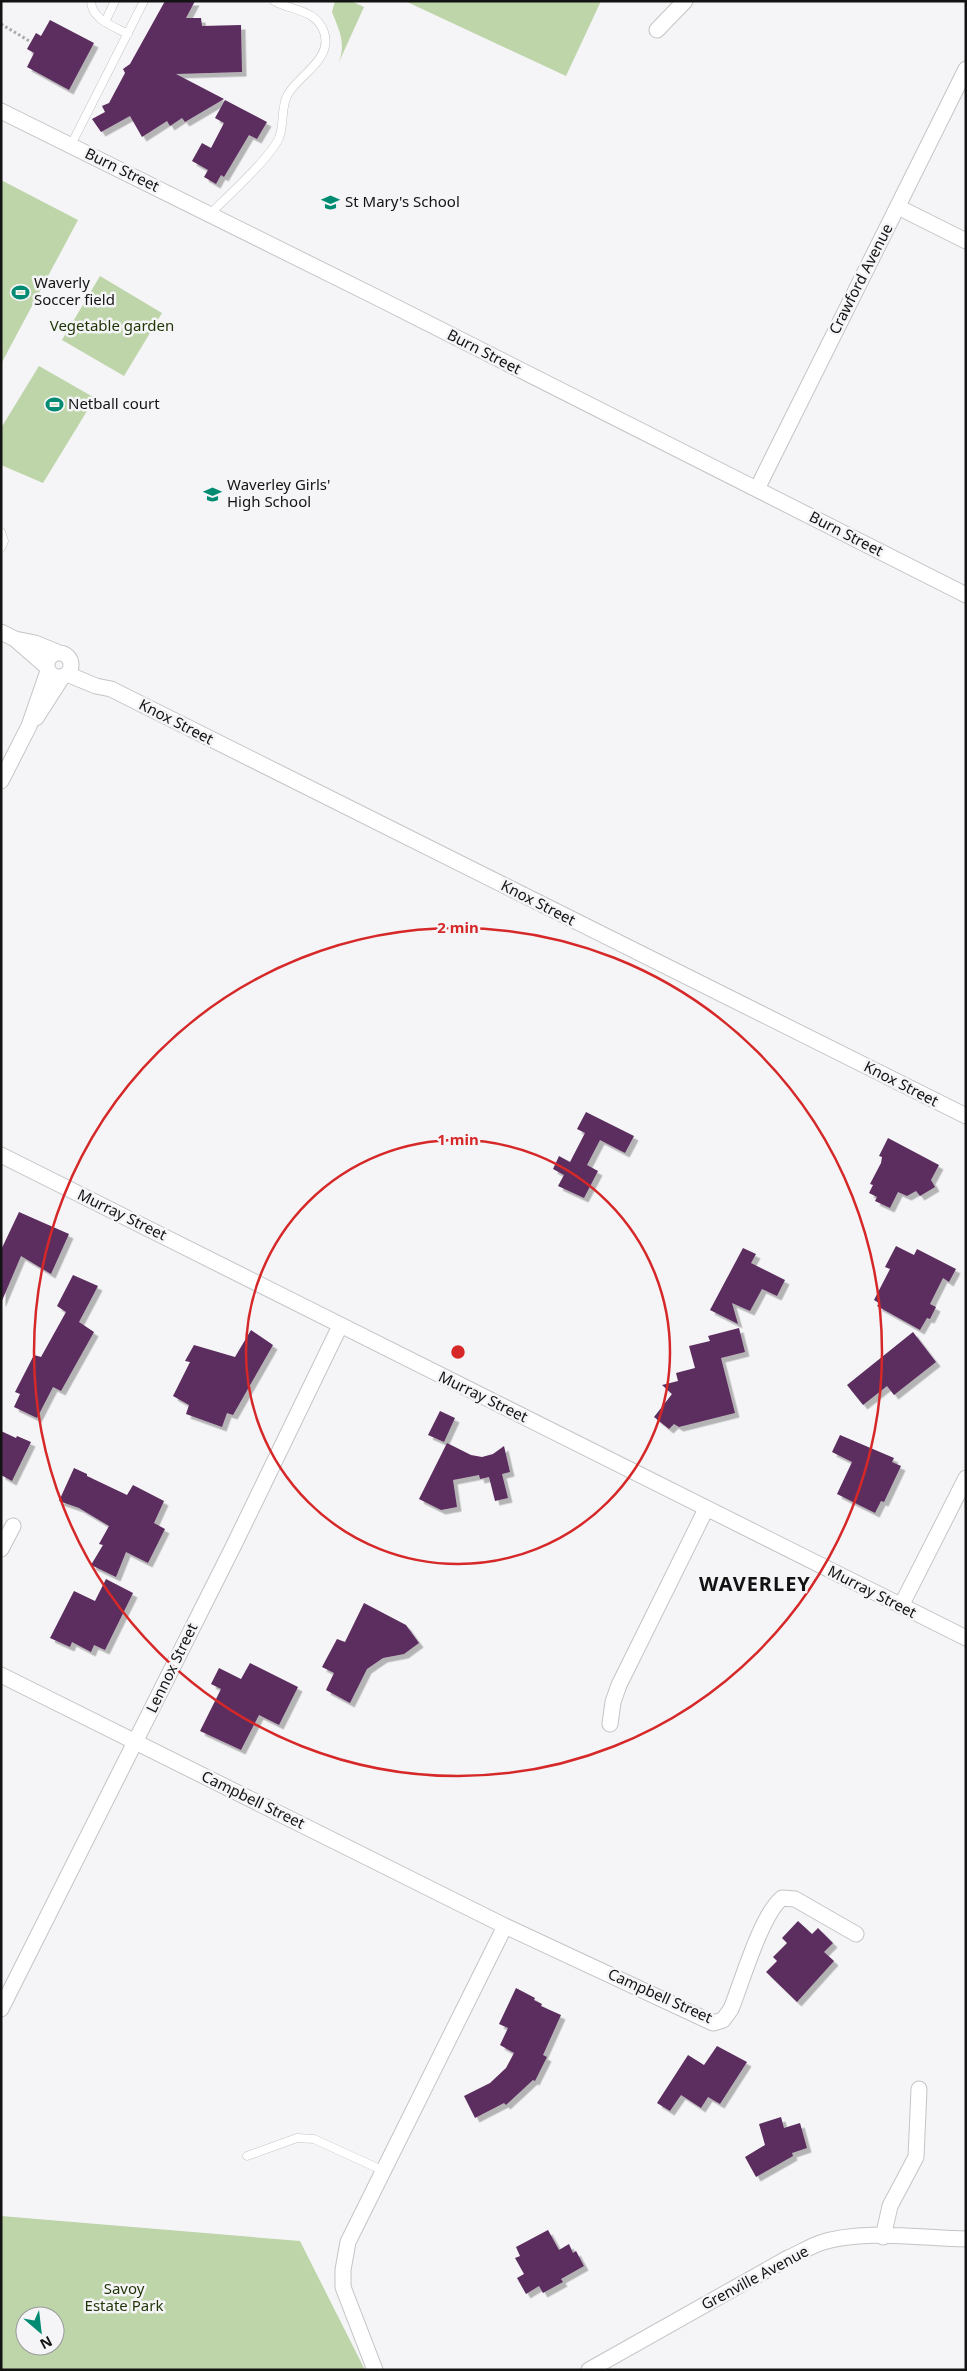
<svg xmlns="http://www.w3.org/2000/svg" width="967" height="2371" font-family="'Noto Sans',sans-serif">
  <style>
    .green { fill: #bed5aa; fill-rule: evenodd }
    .building { fill: #5b2d5e; filter: url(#shadow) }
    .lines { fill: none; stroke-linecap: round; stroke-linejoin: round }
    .service-casing { stroke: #c3c4c6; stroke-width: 9 }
    .minor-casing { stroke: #c3c4c6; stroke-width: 17 }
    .path { stroke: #aaaaac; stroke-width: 3; stroke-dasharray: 2.5 2.5; stroke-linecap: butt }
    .service { stroke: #fff; stroke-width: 8 }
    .minor { stroke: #fff; stroke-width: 15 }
    .ring { fill: none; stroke: #d62828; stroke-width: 2.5 }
    .labels { text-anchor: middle; stroke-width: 5; stroke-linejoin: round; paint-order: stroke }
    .street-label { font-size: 15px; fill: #131313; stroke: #f5f5f7 }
    .poi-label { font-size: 15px; fill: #131313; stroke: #f5f5f7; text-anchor: start }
    .park-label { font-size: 15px; fill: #1f3404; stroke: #f5f5f7 }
    .district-label { font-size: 20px; font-weight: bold; letter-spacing: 1px; fill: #131313; stroke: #f5f5f7 }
    .centre { fill: #d62828; stroke: #f5f5f7; stroke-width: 2.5 }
    .ring-label { font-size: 15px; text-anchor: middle; font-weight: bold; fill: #d62828; stroke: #f5f5f7; stroke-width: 5; stroke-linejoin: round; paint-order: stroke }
  </style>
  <defs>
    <filter id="shadow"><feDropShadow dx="4.5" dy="4.5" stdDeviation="0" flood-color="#0004"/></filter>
  </defs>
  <rect width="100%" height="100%" fill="#f5f5f7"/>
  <path class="green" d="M335,1H351L364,7L339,62C346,42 339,30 332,12Z
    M405,1H601L566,76Z
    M1,180L78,220L1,364Z
    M100,276L162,313L124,376L62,340Z
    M39,366L95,398L43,483L1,465V428Z
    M1,2216L300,2241L365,2370H1ZM25,2316H55V2346H25Z"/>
  <path class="building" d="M165,1H195L186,18H201L202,26L241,25L242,72L176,74L224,99L185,122L182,118L170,126L167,121L142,137L130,116L101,132L92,119L105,112L102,106L109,103L125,73L123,69L130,64Z
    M50,20L94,43L69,90L27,67L34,53L27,49L36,33L41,36Z
    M225,100L267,122L257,139L249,135L224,177L221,175L216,184L204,177L208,170L192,161L202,143L211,148L224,123L215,118Z
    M586,1112L634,1136L625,1153L600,1140L587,1165L598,1171L584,1198L558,1186L564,1175L553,1169L559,1156L570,1162L585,1133L577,1129Z
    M888,1138L939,1165L931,1180L935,1187L920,1196L916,1191L907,1196L898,1192L890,1208L875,1201L877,1197L869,1193L873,1185L870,1184L881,1163L882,1157L879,1156Z
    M19,1212L69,1234L51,1274L21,1256L1,1303V1250Z
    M896,1246L914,1255L917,1249L956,1269L949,1282L943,1278L930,1304L936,1307L930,1319L927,1318L920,1330L877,1306L879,1303L874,1300L890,1269L885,1267Z
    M743,1248L756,1254L751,1263L785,1280L777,1296L762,1289L750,1311L732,1303L738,1324L710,1310Z
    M73,1275L98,1286L79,1322L94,1332L61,1391L53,1387L37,1418L14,1407L20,1394L15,1392L34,1355L41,1357L66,1312L57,1306Z
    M739,1328L745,1352L721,1358L735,1413L679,1427L674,1424L669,1429L654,1417L672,1394L662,1385L678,1381L676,1373L695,1368L689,1346L710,1341L708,1336Z
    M251,1330L273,1345L233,1415L227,1413L222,1427L186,1414L189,1405L173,1396L190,1362L185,1361L194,1345L235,1357Z
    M913,1332L936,1362L894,1395L887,1386L863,1405L847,1385Z
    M440,1411L455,1418L444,1442L428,1435Z
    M1,1431L16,1438L17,1436L31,1442L12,1481L1,1475Z
    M840,1435L894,1458L892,1462L901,1466L884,1502L881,1501L875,1513L837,1494L852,1462L832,1452Z
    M447,1443L471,1455L482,1457L493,1454L504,1446L510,1472L502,1474L508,1498L495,1501L489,1477L480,1479L479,1475L453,1480L457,1507L441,1510L419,1499Z
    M74,1468L87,1474V1476L127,1495L133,1485L164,1501L154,1523L165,1529L148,1563L126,1552L116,1577L91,1565L103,1545L99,1544L109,1526L79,1508L59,1501Z
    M106,1579L133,1593L105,1650L94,1645L91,1652L72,1642L70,1647L50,1638L74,1591L95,1601Z
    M364,1603L406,1625L419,1643L404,1654L383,1658L367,1669L350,1703L326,1690L334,1673L322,1667L337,1639L345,1642Z
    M250,1663L298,1687L279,1725L259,1715L241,1750L200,1731L221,1689L211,1684L219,1668L241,1679Z
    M798,1921L812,1934L818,1928L833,1943L824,1952L834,1961L797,2002L766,1972L777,1961L773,1957L787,1943L782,1938Z
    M516,1988L535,1998L534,2000L542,2004L541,2006L561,2015L543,2055L547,2057L535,2081L533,2080L506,2105L504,2103L475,2118L464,2096L490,2083L506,2068L514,2053L500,2045L508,2028L499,2024Z
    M717,2046L747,2062L720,2104L708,2097L701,2108L681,2095L670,2111L657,2103L688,2055L704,2065Z
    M781,2117L784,2128L800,2123L807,2148L792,2153L793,2156L756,2177L745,2157L765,2145L759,2124Z
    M548,2230L559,2250L569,2244L573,2253L576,2251L584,2266L561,2279L563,2282L543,2293L539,2286L526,2294L517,2278L524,2274L515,2258L520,2256L516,2247Z"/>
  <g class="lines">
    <defs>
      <path id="service" d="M91,1C92,20 113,26 128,34
        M105,22L115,1
        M71,145L144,1
        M210,214C227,197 270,158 279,138C285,123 280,108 288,94C300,74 333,59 324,32C316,9 292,11 274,1
        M1,532L4,541L1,548
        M247,2156L297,2138L314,2139L384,2171"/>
      <path id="minor" d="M657,30L685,1
        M1,111L378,298L966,595
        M898,207L966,241
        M757,489L966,69
        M1,632L15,639L46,666
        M15,639L35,643L57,652
        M47 665a12 12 0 1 1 24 0a12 12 0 1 1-24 0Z
        M67,674L96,686L111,689L966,1116
        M36,718L63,676
        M1,781L29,726L48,671
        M1,1155L966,1638
        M1,1549L13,1526
        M901,1606L966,1478
        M1,1675L505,1926L713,2023L723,2020L731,2009C742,1982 761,1915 782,1898L795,1899L856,1934
        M610,1724L613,1702L619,1685L706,1509
        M1,2009L234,1545L340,1326
        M883,2237L890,2206L916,2157L919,2089
        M375,2370L343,2287V2270L348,2242L505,1926
        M589,2370L788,2258C798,2254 809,2247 820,2243C862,2229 921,2238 966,2239"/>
    </defs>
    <use href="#service" class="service-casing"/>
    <use href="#minor" class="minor-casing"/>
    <path class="path" d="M1,24L31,42"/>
    <use href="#service" class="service"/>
    <use href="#minor" class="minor"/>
  </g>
  <g class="ring">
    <circle cx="458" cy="1352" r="212"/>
    <circle cx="458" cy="1352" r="424"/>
  </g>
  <defs>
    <symbol id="school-bare" viewBox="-9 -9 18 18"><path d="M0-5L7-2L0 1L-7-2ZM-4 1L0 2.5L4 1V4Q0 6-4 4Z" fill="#008b72" stroke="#f5f5f7" stroke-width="2.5" paint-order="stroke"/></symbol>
    <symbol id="stadium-bare" viewBox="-9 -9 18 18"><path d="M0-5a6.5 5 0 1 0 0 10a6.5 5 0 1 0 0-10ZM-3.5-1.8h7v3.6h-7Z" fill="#008b72" stroke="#f5f5f7" stroke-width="2.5" paint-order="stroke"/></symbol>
  </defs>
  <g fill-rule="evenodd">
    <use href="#school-bare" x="318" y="190" width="25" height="25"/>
    <use href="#stadium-bare" x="8" y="280" width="25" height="25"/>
    <use href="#stadium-bare" x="42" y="392" width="25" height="25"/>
    <use href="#school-bare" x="200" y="482" width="25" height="25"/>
  </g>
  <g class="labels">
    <g class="street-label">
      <text transform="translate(122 170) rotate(26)" y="5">Burn Street</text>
      <text transform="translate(861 279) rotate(-63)" y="5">Crawford Avenue</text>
      <text transform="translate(484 352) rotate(27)" y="5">Burn Street</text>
      <text transform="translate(846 534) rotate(27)" y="5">Burn Street</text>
      <text transform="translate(176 722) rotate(27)" y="5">Knox Street</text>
      <text transform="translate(538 903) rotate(27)" y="5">Knox Street</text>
      <text transform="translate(901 1084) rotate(27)" y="5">Knox Street</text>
      <text transform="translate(122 1215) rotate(26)" y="5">Murray Street</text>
      <text transform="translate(483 1397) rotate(26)" y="5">Murray Street</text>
      <text transform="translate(872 1592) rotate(27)" y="5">Murray Street</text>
      <text transform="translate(172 1668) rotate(-64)" y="5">Lennox Street</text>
      <text transform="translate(253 1800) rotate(26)" y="5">Campbell Street</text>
      <text transform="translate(660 1996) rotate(24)" y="5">Campbell Street</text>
      <text transform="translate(755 2278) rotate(-28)" y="5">Grenville Avenue</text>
    </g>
    <g class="poi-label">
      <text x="345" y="207">St Mary's School</text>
      <text x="34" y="288">Waverly<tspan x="34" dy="17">Soccer field</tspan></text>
      <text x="68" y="409">Netball court</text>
      <text x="227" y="490">Waverley Girls'<tspan x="227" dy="17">High School</tspan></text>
    </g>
    <g class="park-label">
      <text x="112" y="331">Vegetable garden</text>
      <text x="124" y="2294">Savoy<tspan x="124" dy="17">Estate Park</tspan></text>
    </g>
    <g class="district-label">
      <text x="755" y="1591">WAVERLEY</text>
    </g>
  </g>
  <circle cx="458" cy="1352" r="8" class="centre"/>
  <g class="ring-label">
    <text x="458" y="933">2 min</text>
    <text x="458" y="1145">1 min</text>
  </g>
  <rect width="967" height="2371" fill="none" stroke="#131313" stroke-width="5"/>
  <g transform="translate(40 2331) rotate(152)"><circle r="24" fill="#f5f5f7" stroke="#9b9b9c"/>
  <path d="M0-4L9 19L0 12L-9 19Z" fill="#008b72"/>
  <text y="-8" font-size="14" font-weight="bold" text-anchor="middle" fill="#131313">N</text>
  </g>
</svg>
